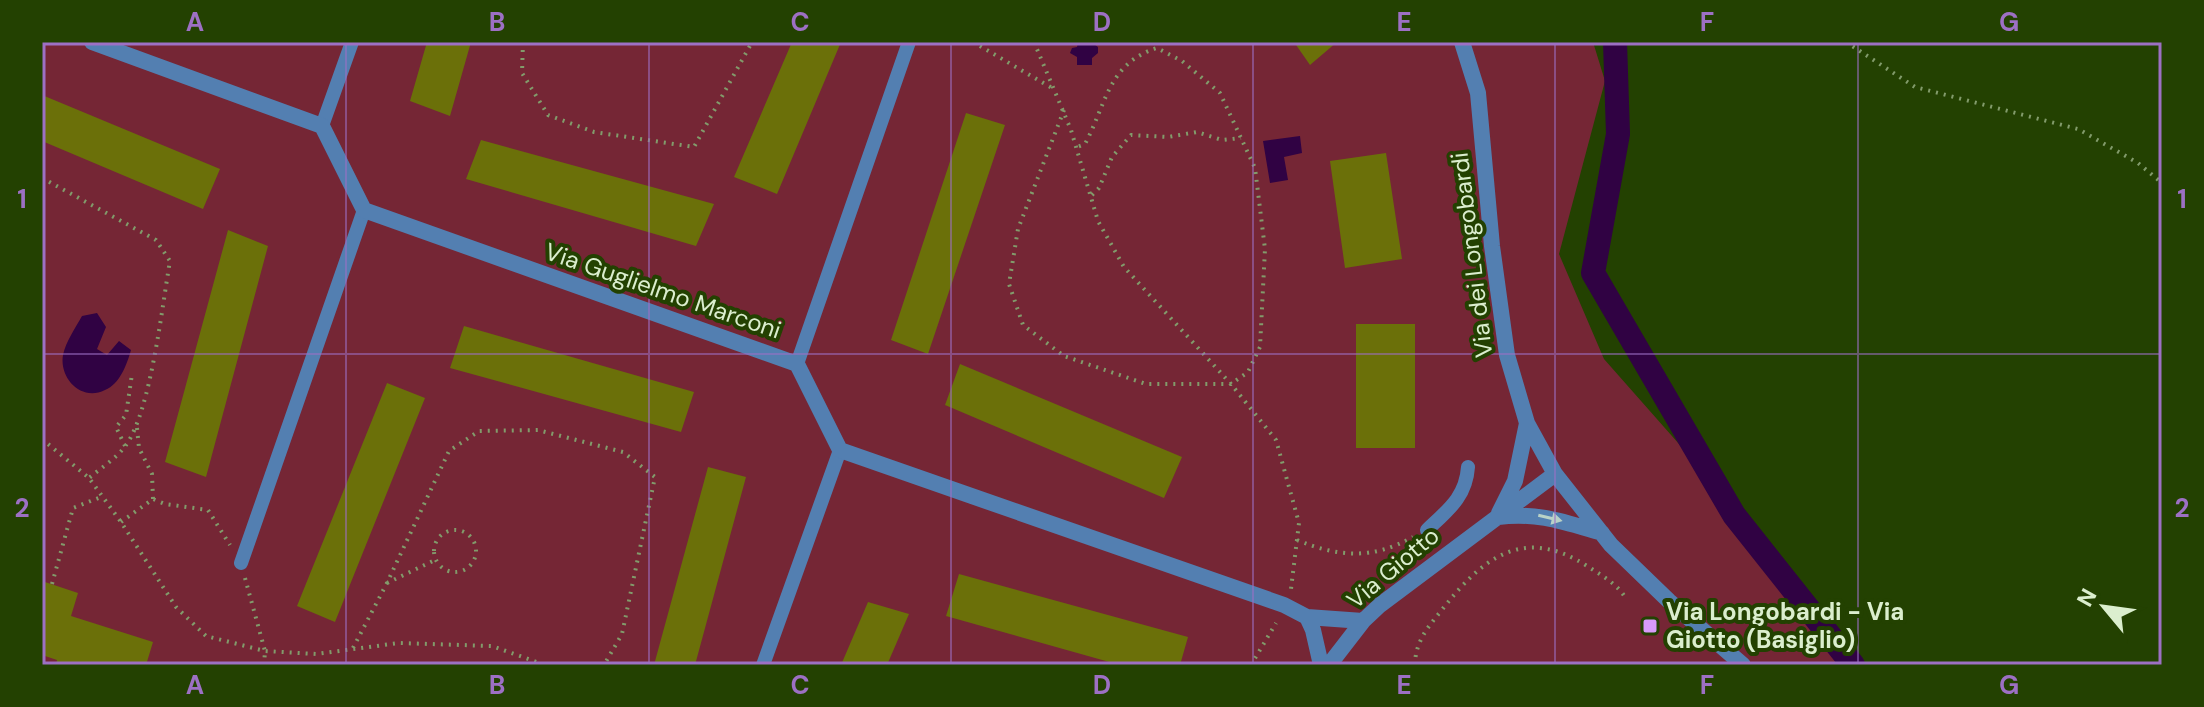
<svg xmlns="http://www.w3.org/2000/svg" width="2204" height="707" font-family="'DM Sans',sans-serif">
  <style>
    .green { fill: #752635 }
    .water { fill: #300243 }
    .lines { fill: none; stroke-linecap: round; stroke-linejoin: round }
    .canal { stroke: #300243; stroke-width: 24 }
    .building { fill: #6b7009 }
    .path { stroke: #829b6b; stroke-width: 4; stroke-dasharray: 2 6; stroke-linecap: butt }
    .lane { stroke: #537fb1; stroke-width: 14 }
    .street { stroke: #537fb1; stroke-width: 16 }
    .oneway { fill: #b9d2c7 }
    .grid { fill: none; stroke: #9d70c4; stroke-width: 2; stroke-opacity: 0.55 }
    .poi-dot { fill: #d79bf9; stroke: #234101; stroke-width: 3 }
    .labels { text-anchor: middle; stroke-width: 8; stroke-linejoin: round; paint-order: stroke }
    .street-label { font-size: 24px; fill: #dbeece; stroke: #234101 }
    .poi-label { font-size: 24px; font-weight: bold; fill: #dbeece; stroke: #234101; text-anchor: start }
    .neatline { fill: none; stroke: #9d70c4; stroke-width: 3 }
    .grid-label { font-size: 26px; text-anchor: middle; font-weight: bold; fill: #9d70c4 }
  </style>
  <rect width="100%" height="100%" fill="#234101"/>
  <path class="green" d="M42,42H1593L1605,81L1559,254L1604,359L1694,461L1777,581L1842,665H42Z"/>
  <path class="water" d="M1078,42H1091L1098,47V53L1092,58V65H1077V57L1070,53L1072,48L1077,47Z
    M1300,136L1302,153L1284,157L1288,180L1270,183L1263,141Z
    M97,313L106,327L97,349L107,355L119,341L131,350C127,364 120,384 105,390C81,402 59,378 63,355C66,341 76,327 82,316Z"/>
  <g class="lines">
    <path class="canal" d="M1615,42L1618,134L1593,273L1734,515L1853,665"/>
  </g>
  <path class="building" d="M427,42H471L450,116L410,101Z
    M792,42H841L777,194L734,177Z
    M1294,42H1337L1310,65Z
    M42,95L220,169L203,209L42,141Z
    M966,113L1005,125L928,354L891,340Z
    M481,140L714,204L696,246L466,179Z
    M1386,153L1402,259L1345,268L1330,161Z
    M228,230L268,246L206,477L165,462Z
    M1356,324H1415V448H1356Z
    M464,326L694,392L681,432L450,368Z
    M960,364L1182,457L1164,498L945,405Z
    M387,383L425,398L335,622L297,606Z
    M708,467L746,477L695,665H654Z
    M959,574L1188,637L1180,665H1120L946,616Z
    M42,581L78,593L71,616L153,642L146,665H56L57,660L42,655Z
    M868,602L909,614L887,665H841Z"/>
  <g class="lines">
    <path class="path" d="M523,42L522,73L548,115L594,132L694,147L752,42
      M973,42L1052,88
      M1034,42L1071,130L1098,221L1124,267L1231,384L1276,440L1299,523L1291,589
      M1846,42L1915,87L2078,129L2138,163L2162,183
      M1064,110L1018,229L1009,284L1023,325L1064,356L1146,384H1231L1248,372L1260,347L1265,249L1255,168L1220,93L1182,61L1157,48C1108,63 1106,105 1085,144L1077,147
      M42,178L156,240L170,261C162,306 151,410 126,445C117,458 101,468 89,478
      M1092,195L1099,188L1112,157L1131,135L1168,137L1197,132L1222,140L1241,138
      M137,428L139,448L152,474L153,499
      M42,439L89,478L121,522L176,607L206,636L265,651L316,654L399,643L492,646L545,665
      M125,446L116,427L126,415L132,374
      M121,522L153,499L165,504L208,510L230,545
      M434 551a21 21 0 1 1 42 0a21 21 0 1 1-42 0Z
      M1297,540C1338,557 1372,560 1413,537
      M245,578L265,651L264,665
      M387,583L435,560
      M52,584L73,508L101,497
      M353,648L387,583L449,451L479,431L538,430L623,452L655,477L622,634L604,665
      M1251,665L1276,623
      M1415,665C1415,643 1427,628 1441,611C1482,558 1523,525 1587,566C1601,575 1616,583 1625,597"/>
    <path class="lane" d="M322,126L352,42
      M797,364L909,42
      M1427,530C1448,510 1466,497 1468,467
      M241,563L364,210
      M763,665L840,450"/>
    <path class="street" d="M92,42L322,126L364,210L797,364L840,450L1284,605L1307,617L1363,621
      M1462,42L1478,93L1492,246L1507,355L1527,423L1555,474L1611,545L1669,601L1743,665
      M1499,513L1515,481L1527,423
      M1498,517C1538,512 1564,522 1602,533
      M1307,617L1313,630L1321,665
      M1329,665L1363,621L1380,605L1555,474"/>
  </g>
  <defs><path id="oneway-solid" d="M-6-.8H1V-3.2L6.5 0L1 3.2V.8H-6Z" transform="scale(2)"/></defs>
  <use class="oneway" href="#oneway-solid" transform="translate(1550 518) rotate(13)"/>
  <path class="grid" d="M346,42V665M649,42V665M951,42V665M1253,42V665M1555,42V665M1858,42V665M42,354H2162"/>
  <rect class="poi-dot" x="1642" y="618" width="16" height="16" rx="4"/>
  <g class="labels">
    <g class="street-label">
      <text transform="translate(1472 255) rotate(-97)" y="8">Via dei Longobardi</text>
      <text transform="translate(663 291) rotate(19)" y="8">Via Guglielmo Marconi</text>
      <text transform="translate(1393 568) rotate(-40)" y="8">Via Giotto</text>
    </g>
    <g class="poi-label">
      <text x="1666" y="620">Via Longobardi - Via<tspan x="1666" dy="28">Giotto (Basiglio)</tspan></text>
    </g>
  </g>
  <rect width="2204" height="707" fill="none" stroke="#234101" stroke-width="88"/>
  <g transform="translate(2104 607) rotate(299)" stroke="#234101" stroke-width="6" paint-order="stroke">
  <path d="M0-6L14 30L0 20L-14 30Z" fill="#dbeece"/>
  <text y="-12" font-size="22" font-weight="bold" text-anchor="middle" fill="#dbeece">N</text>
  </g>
  <rect x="44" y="44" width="2116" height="619" class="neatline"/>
  <g class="grid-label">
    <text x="195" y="31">A</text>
    <text x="497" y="31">B</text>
    <text x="800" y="31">C</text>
    <text x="1102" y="31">D</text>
    <text x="1404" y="31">E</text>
    <text x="1707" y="31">F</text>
    <text x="2009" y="31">G</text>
    <text x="22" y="208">1</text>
    <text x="2182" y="208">1</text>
    <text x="22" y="517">2</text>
    <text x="2182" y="517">2</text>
    <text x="195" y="694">A</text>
    <text x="497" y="694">B</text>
    <text x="800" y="694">C</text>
    <text x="1102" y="694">D</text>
    <text x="1404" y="694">E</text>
    <text x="1707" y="694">F</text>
    <text x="2009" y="694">G</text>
  </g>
</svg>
